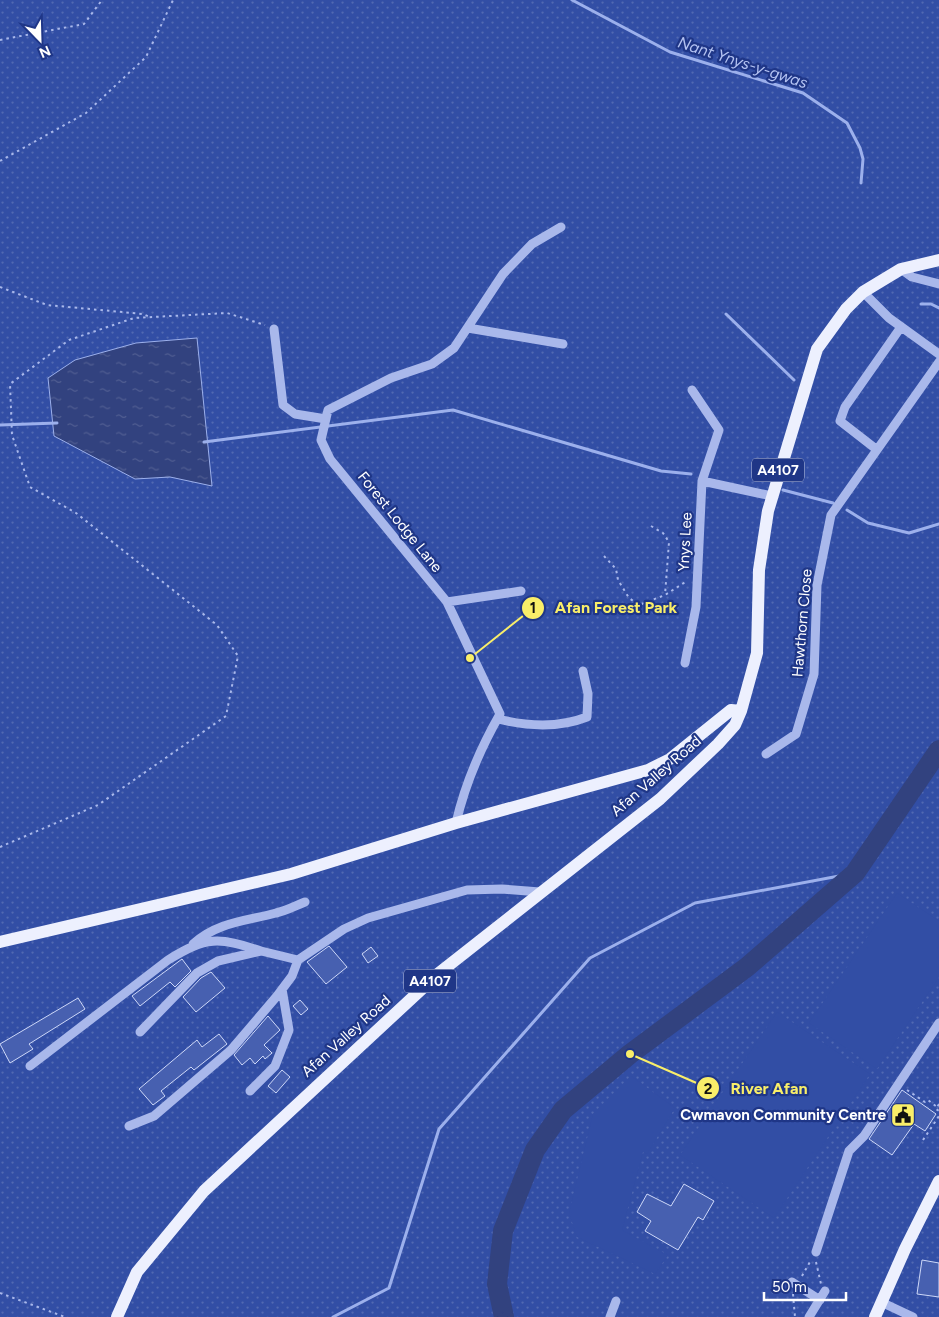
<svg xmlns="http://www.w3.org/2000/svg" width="939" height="1317" font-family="Figtree,sans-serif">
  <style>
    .park { fill: url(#park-dots) }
    .garden { fill: #324ea5 }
    .water { fill: url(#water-ripples); stroke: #9cb0ec }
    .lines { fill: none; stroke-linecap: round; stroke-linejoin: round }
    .stream { stroke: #9cb0ec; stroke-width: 3 }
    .river { stroke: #32427f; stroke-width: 20 }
    .building { fill: #4760b0; stroke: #ced8f8 }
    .path { stroke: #a9b8eb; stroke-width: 2; stroke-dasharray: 2.5 4; stroke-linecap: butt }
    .minor { stroke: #a9b8eb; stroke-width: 9 }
    .major { stroke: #edf0fe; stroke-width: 12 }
    .labels { text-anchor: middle; stroke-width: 4.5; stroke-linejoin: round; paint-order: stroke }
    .shield { fill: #1f3687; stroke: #bcc3db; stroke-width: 1 }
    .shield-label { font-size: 14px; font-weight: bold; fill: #fff }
    .street-label { font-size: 15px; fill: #fff; stroke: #1f3687 }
    .poi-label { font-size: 15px; font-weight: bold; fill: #fff; stroke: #1f3687; text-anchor: end }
    .water-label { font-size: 16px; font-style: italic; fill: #b4c3f2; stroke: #1f3687 }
    .leader { fill: none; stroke: #f9ee69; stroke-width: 2 }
    .callout-dot { fill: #f9ee69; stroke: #1f3687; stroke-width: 2 }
    .mark-label { font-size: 15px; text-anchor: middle; font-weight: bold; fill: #111 }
    .callout-label { font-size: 16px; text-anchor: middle; font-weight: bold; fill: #f9ee69; stroke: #1f3687; stroke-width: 4.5; stroke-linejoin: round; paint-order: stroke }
  </style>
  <defs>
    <pattern id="park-dots" width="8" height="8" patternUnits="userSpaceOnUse" patternTransform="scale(1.25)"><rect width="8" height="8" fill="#324ea5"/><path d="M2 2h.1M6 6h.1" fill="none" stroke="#5169b2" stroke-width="1.8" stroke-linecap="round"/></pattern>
    <pattern id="water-ripples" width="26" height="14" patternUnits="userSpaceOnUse" patternTransform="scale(1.25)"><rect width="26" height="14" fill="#32427f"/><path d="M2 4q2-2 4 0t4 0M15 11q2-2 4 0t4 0" fill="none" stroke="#515e92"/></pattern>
  </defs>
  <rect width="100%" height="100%" fill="#1f3687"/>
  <path class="park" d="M0,0H939V1317H0Z"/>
  <path class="garden" d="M897,893L939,921V977L877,1069L809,1023Z
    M777,1012L870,1074L774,1218L680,1155Z
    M631,1076L675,1108L647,1154L643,1152L622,1230L668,1255L655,1274L577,1237L569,1213L593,1114Z"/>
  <path class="water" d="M197,338L212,486L170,477L135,479L54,436L48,378L75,360L136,343Z"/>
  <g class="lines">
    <path class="stream" d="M572,0L670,52L803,93L847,123L860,148L863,159L861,183
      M921,304H931L939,308
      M726,314L794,380
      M0,425L57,423
      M204,442L453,410L661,471L691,474
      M783,490L833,503
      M847,510L868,523L909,533L939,524
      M333,1317L389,1288L439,1129L590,958L695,903L855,873"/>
    <path class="river" d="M504,1317L497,1284L503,1231L535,1150L563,1110L630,1054L747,967L855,873L939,750"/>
  </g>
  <path class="building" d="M329,946L347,967L326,984L307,962Z
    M371,947L378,956L368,963L362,954Z
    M182,959L191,971L175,987L170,982L140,1006L132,996Z
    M211,972L225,988L196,1012L183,997L201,978Z
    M78,998L85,1009L29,1044L33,1049L10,1063L0,1044Z
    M300,1000L308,1009L301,1015L293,1006Z
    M268,1016L280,1030L264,1045L272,1053L265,1059L263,1056L255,1064L250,1058L242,1065L234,1055Z
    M219,1034L227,1044L194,1070L191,1067L161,1091L165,1096L153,1105L139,1089L197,1040L202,1047Z
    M282,1070L290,1077L276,1093L268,1086Z
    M902,1090L936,1114L925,1131L914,1124L892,1155L869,1139Z
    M684,1184L714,1201L703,1220L698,1217L678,1250L645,1231L651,1221L637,1212L647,1194L671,1206Z
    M922,1260L939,1263V1297L917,1294Z"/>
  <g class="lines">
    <path class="path" d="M0,40L84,24L102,0
      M0,161L86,113L146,57L173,0
      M0,287L47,305L143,314L150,317
      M651,526L663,533L669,542L665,595
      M604,556L616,569L618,580L629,598L639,605L665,595L687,581
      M0,847L98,805L226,716L238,656L217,625L76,513L30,487L12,435L10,384L69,340L134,318L227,313L265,325
      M907,1090L925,1102L928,1100L937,1107
      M939,1104L936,1109L939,1111
      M923,1140L939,1116
      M816,1262L821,1284
      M802,1276L811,1260
      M0,1293L65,1317
      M793,1294L795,1317"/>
    <path class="minor" d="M901,269L912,277L939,284
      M863,292L889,318L939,354
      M468,328L563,344
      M274,329L283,405L295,414L326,419
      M876,449L840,421L845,407L901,327
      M702,481L772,496
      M447,602L521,591
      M685,663L696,607L702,481L719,430L692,390
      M498,719C526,726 559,728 587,717L588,694L583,671
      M766,754L796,734L814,674L817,585L831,515L939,362
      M456,823C465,784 480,749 500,714L447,602L330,459L321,440L328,410L391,378L432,364L454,348L503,274L532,244L561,227
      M193,944C217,922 246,921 276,913C286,911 295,906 305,902
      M140,1032L197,973L218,961L261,951L298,960
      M30,1066L168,960C207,936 218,937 261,951
      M250,1091L275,1066L289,1030L282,989
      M129,1126L154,1116L231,1050L277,996L292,976L298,960L344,929L368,918L467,890L502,889L540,892
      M816,1252L849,1151L864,1136L939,1023
      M792,1282L820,1300
      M881,1302L913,1317
      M610,1317L616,1301
      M809,1317L825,1291"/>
    <path class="major" d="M0,942L291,874L456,823L648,770L670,759L731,710L741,711
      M117,1317L137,1272L204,1191L439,973L660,799L718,744L735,725L741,711L757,653L759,570L768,511L817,349L846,309L863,292L901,269L939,260
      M875,1317L905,1249L939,1181"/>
  </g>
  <defs>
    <symbol id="civic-square" viewBox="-11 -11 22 22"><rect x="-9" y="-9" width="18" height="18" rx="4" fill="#f9ee69" stroke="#1f3687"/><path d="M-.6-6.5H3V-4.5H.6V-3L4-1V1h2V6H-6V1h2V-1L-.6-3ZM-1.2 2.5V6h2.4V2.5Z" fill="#111"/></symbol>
  </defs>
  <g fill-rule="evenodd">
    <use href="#civic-square" x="889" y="1101" width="28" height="28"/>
  </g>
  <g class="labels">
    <g class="shield">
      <rect x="752" y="458.5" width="52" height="23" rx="4"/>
      <rect x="404" y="969.5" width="52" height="23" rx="4"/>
    </g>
    <g class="shield-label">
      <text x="778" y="475">A4107</text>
      <text x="430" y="986">A4107</text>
    </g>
    <g class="street-label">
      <text transform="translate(400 522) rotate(51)" y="5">Forest Lodge Lane</text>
      <text transform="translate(685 542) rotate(-87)" y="5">Ynys Lee</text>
      <text transform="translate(802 623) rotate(-85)" y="5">Hawthorn Close</text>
      <text transform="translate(656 776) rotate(-41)" y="5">Afan Valley Road</text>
      <text transform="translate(346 1036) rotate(-42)" y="5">Afan Valley Road</text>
    </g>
    <g class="poi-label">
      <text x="886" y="1120">Cwmavon Community Centre</text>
    </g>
    <g class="water-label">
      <text transform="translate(743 62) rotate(18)" y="6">Nant Ynys-y-gwas</text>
    </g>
  </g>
  <path class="leader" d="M470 658L533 608M630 1054L708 1088"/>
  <g class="callout-dot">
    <circle cx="470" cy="658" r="5"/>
    <circle cx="630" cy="1054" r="5"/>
    <circle cx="533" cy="608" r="12"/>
    <circle cx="708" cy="1088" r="12"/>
  </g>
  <g class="mark-label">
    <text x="533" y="613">1</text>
    <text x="708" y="1094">2</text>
  </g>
  <g class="callout-label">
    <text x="616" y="613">Afan Forest Park</text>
    <text x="769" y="1094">River Afan</text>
  </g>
  <g transform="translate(40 40) rotate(157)" stroke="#1f3687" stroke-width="4" paint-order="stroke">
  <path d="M0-4L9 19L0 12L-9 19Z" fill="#ffffff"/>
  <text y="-8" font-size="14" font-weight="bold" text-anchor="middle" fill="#ffffff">N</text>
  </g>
  <path d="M764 1292v8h82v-8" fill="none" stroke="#ffffff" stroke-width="2.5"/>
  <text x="772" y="1292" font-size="15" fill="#ffffff" stroke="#1f3687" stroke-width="4" paint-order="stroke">50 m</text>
</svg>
